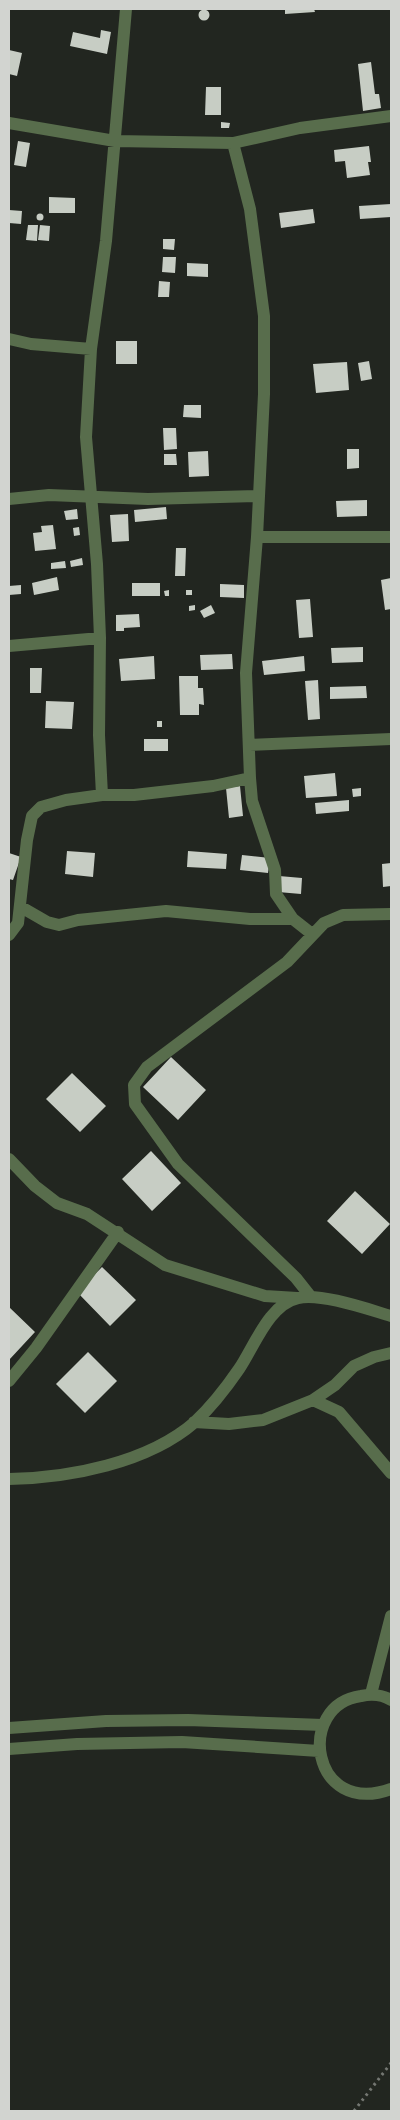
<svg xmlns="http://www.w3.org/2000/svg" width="400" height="2120" font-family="Inter,sans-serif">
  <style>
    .building { fill: #c7cdc4 }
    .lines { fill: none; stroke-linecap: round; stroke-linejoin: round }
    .path { stroke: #747772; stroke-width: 3; stroke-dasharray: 2.5 4; stroke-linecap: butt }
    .minor { stroke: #586d4c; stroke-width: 12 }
  </style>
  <rect width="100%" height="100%" fill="#222620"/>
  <path class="building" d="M285,9H314L315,12L285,14Z
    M198.5 15a5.5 5.5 0 1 1 11 0a5.5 5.5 0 1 1-11 0Z
    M101,30L111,32L107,54L70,46L73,32L100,38Z
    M9,50L22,53L17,76L9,74Z
    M371,62L375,94H379L381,108L363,111L358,64Z
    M206,87H221V115H205Z
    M221,122L230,123L229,128H221Z
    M18,141L30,143L26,167L14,165Z
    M369,146L371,162H368L370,175L347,178L345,161L335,162L334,150Z
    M49,197L75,198V213H49Z
    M391,204V217L360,219L359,206Z
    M313,209L315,223L281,228L279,213Z
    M9,210L22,211L21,224L9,223Z
    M36.5 217a3.5 3.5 0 1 1 7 0a3.5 3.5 0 1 1-7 0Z
    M28,225H38L37,241L26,240Z
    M40,225L50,226L49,241L38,240Z
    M163,239H175L174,250L163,249Z
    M163,257H176L175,273L162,272Z
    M187,263L208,264V277L187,276Z
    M159,281L170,282L169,297H158Z
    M116,341H137V364H116Z
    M369,361L372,379L361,381L358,363Z
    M347,362L349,390L316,393L313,364Z
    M184,405H201V418L183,417Z
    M163,428H176L177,449L164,450Z
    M347,449H359V468L347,469Z
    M208,451L209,476L189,477L188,452Z
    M164,454H176L177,465H164Z
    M367,500V516L337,517L336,501Z
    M166,507L167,519L135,522L134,510Z
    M77,509L78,519L66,520L64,511Z
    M128,514L129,541L112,542L110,515Z
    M53,525L56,549L35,551L33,533L42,532L41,526Z
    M79,527L80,535L74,536L73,528Z
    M176,548H186L185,576H175Z
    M82,558L83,565L71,567L70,561Z
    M65,561L66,568L51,569V563Z
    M57,577L59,590L34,595L32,583Z
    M391,578V609L385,610L381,580Z
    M132,583H160V596H132Z
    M220,584L244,585V598L220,597Z
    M21,585V594L9,595V586Z
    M169,590V596H165L164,591Z
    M186,590H192V595H186Z
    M310,599L313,637L299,638L296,600Z
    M195,605V610L189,611V606Z
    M211,605L215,613L204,618L200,611Z
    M139,614L140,627L124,628V631H116V615Z
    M363,647V662L332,663L331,648Z
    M232,654L233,669L201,670L200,655Z
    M154,656L155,679L121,681L119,659Z
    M304,656L305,671L264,675L262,661Z
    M30,668H42L41,693H30Z
    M179,676H198V688H203L204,705L199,704V715H180Z
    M318,680L320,719L308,720L305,681Z
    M366,686L367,698L330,699V687Z
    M46,701L74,702L72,729L45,728Z
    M157,721H162V727H157Z
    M144,739H168V751H144Z
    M335,773L337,796L306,798L304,776Z
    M240,786L243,816L229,818L226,788Z
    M361,788V796L353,797L352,789Z
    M349,800V811L316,814L315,803Z
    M67,851L95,853L93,877L65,874Z
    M188,851L227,854L226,869L187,867Z
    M9,853L21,857L13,880L9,879Z
    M242,855L270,858L268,873L240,870Z
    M391,863V886L383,887L382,864Z
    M279,876L302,878L301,894L278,892Z
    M171,1057L206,1090L178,1120L143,1087Z
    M72,1073L106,1106L80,1132L46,1099Z
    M151,1151L181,1183L152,1211L122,1179Z
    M355,1191L390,1224L362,1254L327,1221Z
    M102,1267L136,1300L110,1326L77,1292Z
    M9,1307L35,1332L9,1360Z
    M88,1352L117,1381L85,1413L56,1384Z"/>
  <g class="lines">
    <path class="path" d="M354,2111L391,2063"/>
    <path class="minor" d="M9,123L115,141L233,143L300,128L391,116
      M9,339L31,344L91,349
      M9,499L49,495L148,499L259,496
      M257,537H391
      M9,646L100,638
      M250,745L391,739
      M250,778L252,801L275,870L276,894L293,919L312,934
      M102,795L99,735L100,638L97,564L86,437L91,349L106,241L126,9
      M21,907L47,922L59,925L78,920L166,911L250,919H293
      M9,935L18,923L27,840L32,816L41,807L66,800L102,795H134L213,786L250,778L246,673L257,537L264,394V316L250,209L233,143
      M9,1159L35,1186L57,1203L87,1214L165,1265L265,1296L297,1298
      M311,1297L296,1278L178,1164L135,1104L134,1085L147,1067L287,962L324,923L343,915L391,914
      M9,1381L36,1348L118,1232
      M313,1400L339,1412L391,1473
      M194,1422L229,1424L263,1420L313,1400L335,1385L354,1366L374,1357L391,1353
      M9,1479C69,1478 148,1463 195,1422C211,1407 226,1388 239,1369C254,1347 269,1304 298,1298C322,1293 367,1309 391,1316
      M371,1694L391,1616
      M391,1700C383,1695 371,1694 361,1696C295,1705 311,1818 391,1789
      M9,1728L106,1721L188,1720L323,1725
      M9,1749L77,1744L182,1742L319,1751"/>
  </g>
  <rect width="400" height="2120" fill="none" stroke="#d2d4d0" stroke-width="20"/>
</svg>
